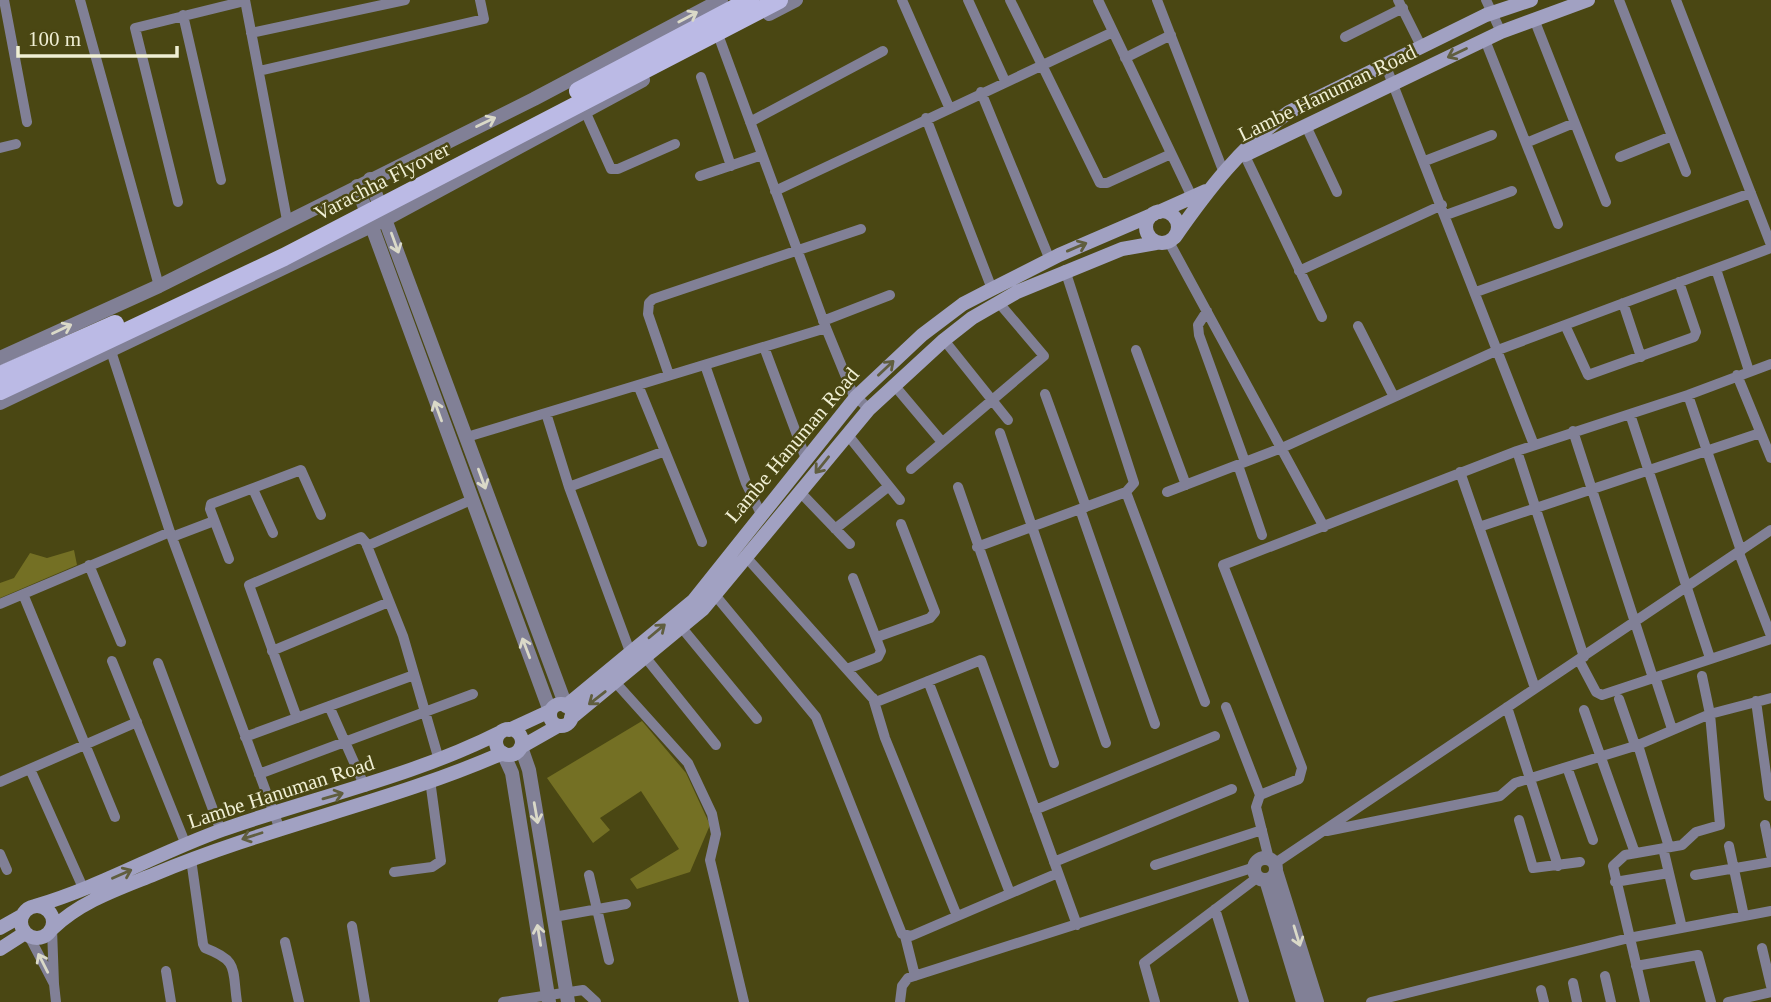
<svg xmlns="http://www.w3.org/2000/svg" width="1771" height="1002" font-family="Georgia,serif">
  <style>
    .forest { fill: #747024 }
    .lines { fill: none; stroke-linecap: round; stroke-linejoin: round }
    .minor { stroke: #818096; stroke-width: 10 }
    .tertiary { stroke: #818096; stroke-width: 14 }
    .secondary { stroke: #a1a1c2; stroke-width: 14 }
    .primary-bridge { stroke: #bbbae5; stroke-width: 18 }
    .oneway { stroke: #dad9c8 }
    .oneway2 { stroke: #605e3f }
    .labels { text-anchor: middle; stroke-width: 5; stroke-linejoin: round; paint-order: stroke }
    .street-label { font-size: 21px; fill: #f0efd4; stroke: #4a4713 }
  </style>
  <rect width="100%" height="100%" fill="#4a4713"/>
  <path class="forest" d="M74,550L77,565L0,598V583L14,578L30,553L47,558Z
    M642,721L686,773L710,825L690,872L637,889L630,879L679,849L641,791L600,818L610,830L593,843L547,778Z"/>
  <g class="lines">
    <path class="minor" d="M4,0L27,122
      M80,0L159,286
      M245,0L287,220
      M902,0L949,107
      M968,0L1005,81
      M1010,0L1100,183H1107L1171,154
      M1098,0L1192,197
      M1157,0L1224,173
      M1398,0L1421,46
      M1486,0L1501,32
      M1619,0L1686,172
      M1676,0L1771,245
      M183,15L221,180
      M1534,19L1606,202
      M251,33L405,0
      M1345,37L1403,8
      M720,40L826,328L853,394L869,409
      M1485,40L1558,224
      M1125,58L1171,35
      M1385,64L1534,445
      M259,71L484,19L480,0
      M701,77L731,166
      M981,92L1050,260
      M585,111L611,169H618L675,144
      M926,118L992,289
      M750,122L883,51
      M1306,126L1337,192
      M1526,143L1574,123
      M0,148L16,144
      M1245,156L1322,317
      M1620,157L1672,136
      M1425,161L1492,135
      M700,176L762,155
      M775,191L1113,32
      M178,202L135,28L245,1
      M1446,215L1512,191
      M1169,242L1324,527
      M1716,269L1749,371
      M1299,271L1442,205
      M1476,292L1751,193
      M1623,303L1641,357
      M1207,311L1198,325L1199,335L1245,462
      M823,321L890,295
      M1565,325L1588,375L1694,337L1696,332L1679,282
      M1358,326L1394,397
      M944,340L1008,420
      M109,345L170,532L279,827
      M764,347L806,459
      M1136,350L1186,485
      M705,365L746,483L761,514
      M669,375L648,314L649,303L653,299L861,229
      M1737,375L1771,458
      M638,385L702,542
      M894,385L942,442
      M1045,394L1086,507
      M1688,395L1741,551
      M546,413L569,487L632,657
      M1630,414L1710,658
      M1573,431L1653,678
      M1000,433L1106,743
      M847,434L900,500
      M467,437L826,328
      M1517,451L1584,657
      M1238,465L1262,535
      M911,469L1044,356L999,303
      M1460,472L1535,688
      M569,487L665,451
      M958,487L1054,763
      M253,489L273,533
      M800,492L850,544
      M1126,492L1205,702
      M1167,492L1284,447L1498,350L1771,248
      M1080,509L1155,724
      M1479,527L1760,433
      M835,529L889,486
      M172,537L214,521
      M367,546L471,500
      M977,547L1126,492L1134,483L1065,270
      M1739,553L1771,636
      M746,557L876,702L981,660L1077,925
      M229,559L210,509L211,504L301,470L321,515
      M89,565L121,642
      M23,594L115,817
      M715,595L816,717L902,934L911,936L1058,873
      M0,604L170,532
      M682,628L757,719
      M877,637L930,618L935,612L901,524
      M272,651L389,602
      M646,658L716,745
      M1579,660L1596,692L1602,695L1771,639
      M112,661L186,845
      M158,663L221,831
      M847,669L878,657L881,651L853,578
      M1655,677L1672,729
      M928,681L1010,893
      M616,683L688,763L712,814L716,834L710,860L744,1002
      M873,698L885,738L957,916
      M1619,699L1635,745
      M1756,701L1769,796
      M329,706L365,787
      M1226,707L1260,795
      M1507,707L1558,866
      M1584,710L1635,853
      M297,718L249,585L361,537L366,543L403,636L439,760
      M245,737L414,675
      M1638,745L1669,847
      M1567,767L1593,840
      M30,769L84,890
      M259,774L473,694
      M0,782L137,722
      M1035,810L1215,736
      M1519,820L1533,868L1580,862
      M1765,825L1771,855
      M1327,831L1500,796L1515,783L1638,745L1710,714L1771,698
      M1729,846L1744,916
      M1663,848L1682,928
      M0,854L7,870
      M191,859L203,944L205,948C239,961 232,968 237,1002
      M1269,859L1256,807L1260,795L1299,779L1302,768L1223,565L1517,451L1688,395L1771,364
      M1054,862L1232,789
      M1274,864L1771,530
      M1155,865L1262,830
      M394,872L432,867L441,861L430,780
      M589,875L609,960
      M1695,875L1771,862
      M1615,882L1669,873
      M1215,909L1244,1002
      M554,917L626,904
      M352,926L365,1002
      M29,936L54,984L52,929
      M905,936L915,976
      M285,942L299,1002
      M1762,948L1771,986
      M1636,966L1698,955L1711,1002
      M166,971L171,1002
      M1605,976L1611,1002
      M1573,983L1577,1002
      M54,984L56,1002
      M1541,990L1544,1002
      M503,1002L583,990L596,1002
      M900,1002L902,986L908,978L1255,867
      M1155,1002L1144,963L1258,877
      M1371,1002L1629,938L1771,911
      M1645,1002L1613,866L1625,855L1682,845L1696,832L1720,825L1710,714L1702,676
      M1728,1002L1771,992"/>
    <path class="tertiary" d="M769,14L796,0
      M370,179L566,706
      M357,186L550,711
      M0,358L159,286L534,99L721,0
      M0,403L386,219L643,80
      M521,747L529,770L568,1002
      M503,753L512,773L549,1002
      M1254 869a11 11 0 1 1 22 0a11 11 0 1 1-22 0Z
      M1276,871L1317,1002
      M1266,880L1303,1002"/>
    <path class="secondary" d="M1245,155L1501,32L1588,0
      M1146 227a16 16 0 1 1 32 0a16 16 0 1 1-32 0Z
      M1159,212L1206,191
      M1175,237C1207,191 1243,144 1289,112L1486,15L1531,0
      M550 715a11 11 0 1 1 22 0a11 11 0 1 1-22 0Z
      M566,706L693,601L856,397L922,335L963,304L992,289L1059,255L1154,214
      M571,718L703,609L869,409L944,340L972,318L1017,292L1122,249L1156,243
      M496 742a13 13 0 1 1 26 0a13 13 0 1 1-26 0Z
      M509,730L550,711
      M521,747L558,726
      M35,906C100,887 158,853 222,830C315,797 412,777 501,732
      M21 922a16 16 0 1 1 32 0a16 16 0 1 1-32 0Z
      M0,928L23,915
      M52,929C81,901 118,889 155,874C269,826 391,802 503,753
      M0,949L25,933"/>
    <path class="primary-bridge" d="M578,91L750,0
      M0,375L115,324
      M0,391L284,257L779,0"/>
  </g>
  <defs><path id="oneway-shaft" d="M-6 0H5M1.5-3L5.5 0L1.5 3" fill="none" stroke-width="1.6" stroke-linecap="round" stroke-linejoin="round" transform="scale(1.75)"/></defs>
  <g class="oneway">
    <use href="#oneway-shaft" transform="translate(688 17) rotate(-28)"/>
    <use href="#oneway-shaft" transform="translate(486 122) rotate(-26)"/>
    <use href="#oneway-shaft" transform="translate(395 243) rotate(70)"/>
    <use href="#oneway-shaft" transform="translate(62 329) rotate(-25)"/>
    <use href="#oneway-shaft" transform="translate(438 411) rotate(-110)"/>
    <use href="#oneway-shaft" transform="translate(482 479) rotate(70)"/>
    <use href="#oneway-shaft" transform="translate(526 648) rotate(-111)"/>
    <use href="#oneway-shaft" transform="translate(536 813) rotate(80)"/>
    <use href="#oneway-shaft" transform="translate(539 935) rotate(-99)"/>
    <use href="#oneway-shaft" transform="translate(1297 936) rotate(73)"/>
    <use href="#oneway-shaft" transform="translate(43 963) rotate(-117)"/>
  </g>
  <g class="oneway2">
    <use href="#oneway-shaft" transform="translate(1457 53) rotate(155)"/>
    <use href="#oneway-shaft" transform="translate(1077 247) rotate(-23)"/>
    <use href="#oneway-shaft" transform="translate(886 368) rotate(-43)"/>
    <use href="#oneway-shaft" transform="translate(822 465) rotate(129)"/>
    <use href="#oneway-shaft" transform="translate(657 631) rotate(-40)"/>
    <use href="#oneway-shaft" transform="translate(597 698) rotate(142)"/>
    <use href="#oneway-shaft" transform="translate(333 796) rotate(-16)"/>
    <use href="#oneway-shaft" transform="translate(252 836) rotate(162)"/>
    <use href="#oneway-shaft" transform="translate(122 874) rotate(-24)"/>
  </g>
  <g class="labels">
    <g class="street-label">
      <text transform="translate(1327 93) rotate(-26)" y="7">Lambe Hanuman Road</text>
      <text transform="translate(382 181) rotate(-27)" y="7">Varachha Flyover</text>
      <text transform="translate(792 445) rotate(-50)" y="7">Lambe Hanuman Road</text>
      <text transform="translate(281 792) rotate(-18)" y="7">Lambe Hanuman Road</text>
    </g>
  </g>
  <path d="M18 46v10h159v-10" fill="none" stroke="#f0efd4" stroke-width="3.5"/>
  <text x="28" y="46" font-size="21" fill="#f0efd4" stroke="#4a4713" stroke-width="5" paint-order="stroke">100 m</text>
</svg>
